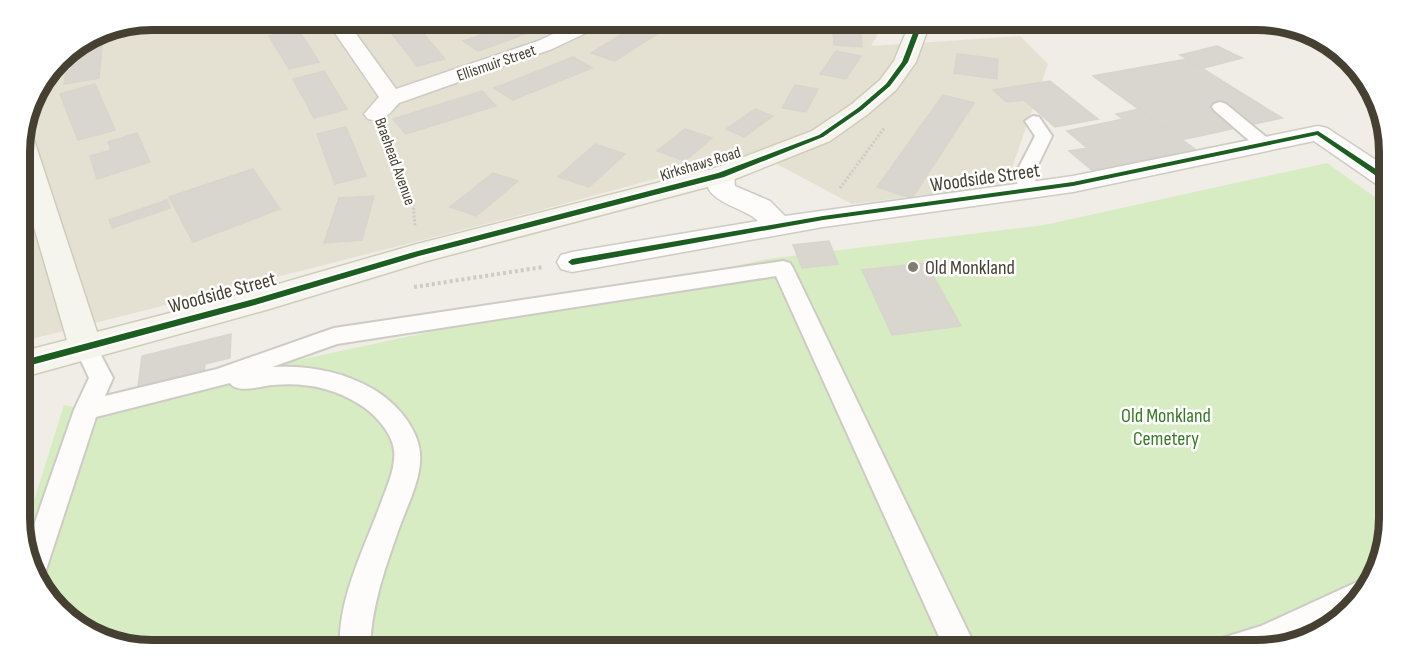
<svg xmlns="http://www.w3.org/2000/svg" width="1409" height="670" font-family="'Sofia Sans Condensed',sans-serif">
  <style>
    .residential { fill: #e4e1d3 }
    .green { fill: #d7ecc3 }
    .building { fill: #d8d6cf; stroke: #d7d5cc; stroke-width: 1.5 }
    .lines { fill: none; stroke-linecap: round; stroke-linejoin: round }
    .lane-casing { stroke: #cdcbc4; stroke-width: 4 }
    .street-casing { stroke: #cdcbc4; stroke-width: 3 }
    .secondary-casing { stroke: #cfccbc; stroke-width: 3 }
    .path-far2 { stroke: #cecbc5; stroke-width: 2; stroke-dasharray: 2 2; stroke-linecap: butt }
    .path-far1 { stroke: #cecbc5; stroke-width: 3; stroke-dasharray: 2 2; stroke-linecap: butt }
    .path { stroke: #cecbc5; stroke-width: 4; stroke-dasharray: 3 3; stroke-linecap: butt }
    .lane { fill: #fdfcfb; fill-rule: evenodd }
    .street { fill: #fdfcfb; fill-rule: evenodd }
    .secondary { fill: #f6f5ed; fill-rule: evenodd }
    .cycleway-casing { stroke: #fff; stroke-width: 4 }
    .cycleway { fill: #1b5e20; fill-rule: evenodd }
    .poi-dot { fill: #807d71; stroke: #fff; stroke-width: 2 }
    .labels { text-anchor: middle; stroke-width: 5; stroke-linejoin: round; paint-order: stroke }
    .far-street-label { font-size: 16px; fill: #454032; stroke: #fff }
    .street-label { font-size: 20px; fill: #454032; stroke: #fff }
    .poi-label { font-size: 20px; fill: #454032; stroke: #fff; text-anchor: start }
    .park-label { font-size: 20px; fill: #367b21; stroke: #fff }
    .rim { fill: none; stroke: #454032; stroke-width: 8 }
  </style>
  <rect width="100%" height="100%" fill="#efede6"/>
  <path class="residential" d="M152,20H886L871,46L1020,36L1048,64L1006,185L852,204L754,152L537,211L20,342V143L33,93L64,53L102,29Z"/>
  <path class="green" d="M1327,163L1389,207V518L1379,569L1331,628L1265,650H152L101,640L47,599L22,539L64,405L86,410L220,377L767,259L1044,225Z"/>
  <path class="building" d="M262,20H293L295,22L266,28Z
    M381,20H412L445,59L417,66Z
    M526,20H541L551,25L478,51L463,41Z
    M642,22L665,29L615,61L591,53Z
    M833,26L861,28L862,47L834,45Z
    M298,29L319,62L289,69L269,36Z
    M103,36L99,78L64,84L69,49L86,39Z
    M1325,43L1343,57L1331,58L1309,45Z
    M1217,46L1242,58L1204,68L1180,55Z
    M836,51L861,56L846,79L820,74Z
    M957,54L998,59L997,79L954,73Z
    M573,57L592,68L513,100L494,88Z
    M1187,59L1282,118L1181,140L1093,76Z
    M324,71L347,109L314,118L293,79Z
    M1050,81L1098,119L1055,127L1024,100L1007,102L993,90Z
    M95,84L115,130L78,140L60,94Z
    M795,85L818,89L806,112L782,108Z
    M482,91L496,106L406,134L393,119Z
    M943,95L974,103L912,198L877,187Z
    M755,109L773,116L744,137L726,129Z
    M1139,109L1195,149L1093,171L1069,151L1087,148L1067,131L1123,119L1116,114Z
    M346,127L366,176L335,184L317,134Z
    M685,129L712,138L685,161L657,151Z
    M137,133L150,162L97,179L90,156L111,150L108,142Z
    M595,144L625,154L589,187L558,177Z
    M253,169L280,209L193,242L169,197Z
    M493,173L518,181L476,216L450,207Z
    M374,196L362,240L324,243L339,198Z
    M167,200L170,208L112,228L109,220Z
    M829,241L838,264L802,268L793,245Z
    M926,263L961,326L892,335L862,270Z
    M231,334L230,358L205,364L204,375L174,383V377L138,387L142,356Z"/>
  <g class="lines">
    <defs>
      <path id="lane" d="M1220,102L1226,104L1271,141L1274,145L1271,149H1259L1214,110L1212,107L1214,104Z
        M1033,116L1039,117L1052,136L1036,169L1035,189L1026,195L1017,189L1018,169L1035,136L1025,121Z
        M783,261L790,263L793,268L977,650H945L776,276L337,344L272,367C308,365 342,371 373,389C394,401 418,427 420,453C422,476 409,502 401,523C386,565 371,606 370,650H340C337,600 364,549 381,503C387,486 396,468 394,450C392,432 374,413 359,404C332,387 304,382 272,385C261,386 237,394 230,383L96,417L44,576L39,579L26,548L74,410L89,378L75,348L78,342L86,340L94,342L113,378L105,396L217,369L334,328Z
        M1357,582L1366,585L1337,621L1302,638L1265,650H1214L1219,639L1261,626Z"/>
      <path id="street" d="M326,20H346L396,89L538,41L583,20H608L605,24L552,49L399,103C389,114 384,123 368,119L364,114L379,97Z
        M1318,126L1327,128L1388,168V188L1379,186L1314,141L1073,192L823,227L572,272L561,269L557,262L561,255L572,252L758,221C744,206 691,200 712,169L721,167L730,169L734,175L735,186L770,201L785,216L1073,176Z"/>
      <path id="secondary" d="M911,20H931L916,62L896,90L868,114L830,141L730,181L427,261L266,310L20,378V352L67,340L20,179V143L23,133L30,135L34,140L97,332L254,291L417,244L712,169L812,131L852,104L880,80L894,61Z"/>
    </defs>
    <use href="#lane" class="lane-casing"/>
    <use href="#street" class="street-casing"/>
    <use href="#secondary" class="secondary-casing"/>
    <path class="path-far2" d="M1026,20L1041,24L1063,20
      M949,24L970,20"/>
    <path class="path-far1" d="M386,137L413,201L415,226
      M840,188L885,127"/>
    <path class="path" d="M414,287L543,267"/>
    <use href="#lane" class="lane"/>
    <use href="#street" class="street"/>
    <use href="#secondary" class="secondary"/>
    <defs>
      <path id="cycleway" d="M918,20H924L908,62L890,86L862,110L823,137L724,177L419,256L255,305L20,368V361L254,299L414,252L718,173L819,135L858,108L886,84L902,62Z
        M1318,131L1388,177V182H1385L1317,135L1073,186L823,220L572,265L568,262L572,259L823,216L1073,182Z"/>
    </defs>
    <use href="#cycleway" class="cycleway-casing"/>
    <use href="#cycleway" class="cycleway"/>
  </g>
  <circle class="poi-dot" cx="913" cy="267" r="6"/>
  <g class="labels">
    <g class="far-street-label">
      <text transform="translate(496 62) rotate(-19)" y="6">Ellismuir Street</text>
      <text transform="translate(396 161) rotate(70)" y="6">Braehead Avenue</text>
      <text transform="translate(700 163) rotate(-17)" y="6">Kirkshaws Road</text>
    </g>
    <g class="street-label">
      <text transform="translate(985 177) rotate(-8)" y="7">Woodside Street</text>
      <text transform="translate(222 292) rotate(-15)" y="7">Woodside Street</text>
    </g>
    <g class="poi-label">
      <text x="925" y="274">Old Monkland</text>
    </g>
    <g class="park-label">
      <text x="1166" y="422">Old Monkland<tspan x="1166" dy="23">Cemetery</tspan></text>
    </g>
  </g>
  <path d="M0 0H1409V670H0ZM152 30H1257A122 122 0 0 1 1379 152V518A122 122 0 0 1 1257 640H152A122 122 0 0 1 30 518V152A122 122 0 0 1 152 30Z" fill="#fff" fill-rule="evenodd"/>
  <path class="rim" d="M152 30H1257A122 122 0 0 1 1379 152V518A122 122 0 0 1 1257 640H152A122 122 0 0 1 30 518V152A122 122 0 0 1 152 30Z"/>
</svg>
